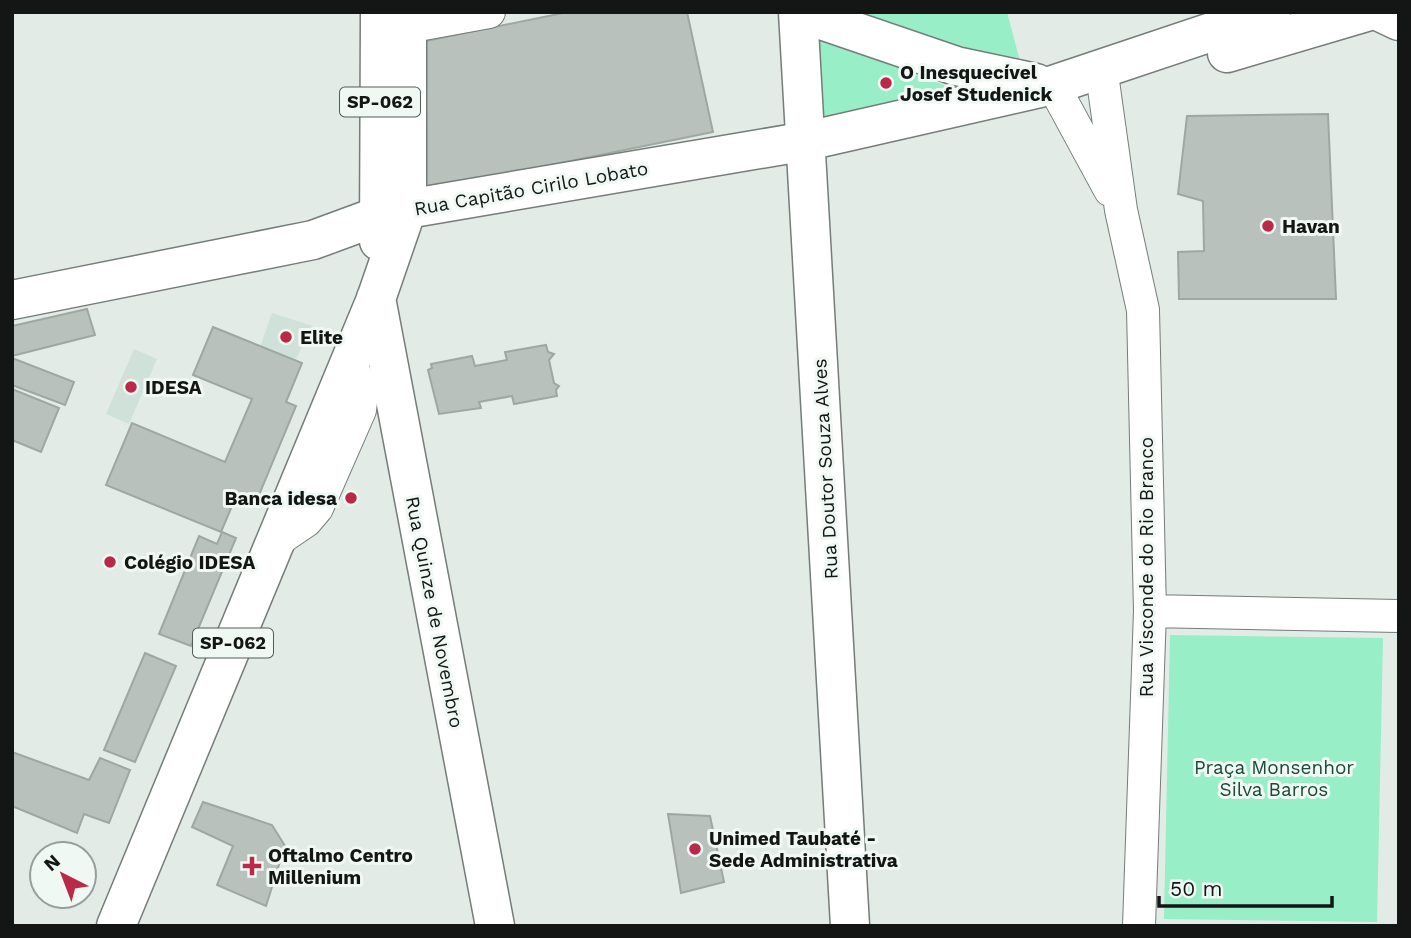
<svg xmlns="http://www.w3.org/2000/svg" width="1411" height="938" font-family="'Work Sans',sans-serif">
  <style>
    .built { fill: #d0e1d9 }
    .green { fill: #97eec7 }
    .building { fill: #b9c1bd; stroke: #9fa7a3; stroke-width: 2 }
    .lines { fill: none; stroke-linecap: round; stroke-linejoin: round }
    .minor-casing { stroke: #757c79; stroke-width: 34 }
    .major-casing { stroke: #757c79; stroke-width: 41 }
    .minor { stroke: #fff; stroke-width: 32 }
    .major { stroke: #fff; stroke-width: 38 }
    .poi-dot { fill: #ba2948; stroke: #f0f8f4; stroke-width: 2.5 }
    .labels { text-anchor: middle; stroke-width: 6; stroke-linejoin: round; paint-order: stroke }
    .shield { fill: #f0f8f4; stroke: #555a58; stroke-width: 2 }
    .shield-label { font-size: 18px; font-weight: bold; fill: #131615 }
    .poi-label { font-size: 19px; font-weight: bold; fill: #131615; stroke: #f0f8f4; text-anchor: start }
    .street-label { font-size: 19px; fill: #131615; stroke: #f0f8f4 }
    .park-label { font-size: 19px; fill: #1a4a37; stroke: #f0f8f4 }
  </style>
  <rect width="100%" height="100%" fill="#e2ebe6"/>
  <path class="built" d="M272,313L313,326L296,359L260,347Z
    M134,349L157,359L129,424L106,414Z"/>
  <path class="green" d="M847,12H1007L1022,69Z
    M809,33L949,87L823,122Z
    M1170,635L1383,638L1377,922L1164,919Z"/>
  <path class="building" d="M568,12H687L713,132L423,191L426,41Z
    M1328,114L1336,299H1179L1178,252L1204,251L1203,201L1178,194L1187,116Z
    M87,309L95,335L12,356V326Z
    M213,327L302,363L286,402L296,406L254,507L235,499L221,532L106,485L132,423L225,462L252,399L193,375Z
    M546,345L548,352L554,354L549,360L554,383L559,386L556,390L557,396L514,404L512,396L479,402L481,408L439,414L428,370L432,368L431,364L472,356L475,366L507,360L505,352Z
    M12,358L74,382L65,405L12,385Z
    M12,389L59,408L41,452L12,440Z
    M222,532L236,538L191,646L159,634L199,536L217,544Z
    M145,653L176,666L135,762L104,750Z
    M12,752L89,780L100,758L130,770L109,823L84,814L77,833L12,806Z
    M203,802L272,825L285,846L266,906L217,885L233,846L192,827Z
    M668,814L710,816L724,882L681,893Z"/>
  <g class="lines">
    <defs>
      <path id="minor" d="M407,27L489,12
        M1101,67L1121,210L1143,310L1150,611L1139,926
        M1053,85L1110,190
        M275,542L306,521L317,508L360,410L362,393L350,360
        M1150,611L1399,616"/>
      <path id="major" d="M798,12L850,926
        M798,12L956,66L1036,83
        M1380,12L1399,21
        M1227,53L1366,12
        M379,241L380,12
        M376,298L495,926
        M12,300L313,240L381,215L407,209L807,141L1053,85L1271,12
        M116,926L376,299L407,209V12"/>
    </defs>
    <use href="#minor" class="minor-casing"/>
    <use href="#major" class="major-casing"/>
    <use href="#minor" class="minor"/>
    <use href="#major" class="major"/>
  </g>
  <g class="poi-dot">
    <circle cx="886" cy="83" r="7"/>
    <circle cx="1268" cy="226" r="7"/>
    <circle cx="286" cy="337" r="7"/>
    <circle cx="131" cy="387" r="7"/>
    <circle cx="351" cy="498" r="7"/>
    <circle cx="110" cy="562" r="7"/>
    <circle cx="695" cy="849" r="7"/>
    <path d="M248.5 855.5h7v7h7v7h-7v7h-7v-7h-7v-7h7z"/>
  </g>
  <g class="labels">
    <g class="shield">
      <rect x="340" y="87.5" width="80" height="29" rx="5"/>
      <rect x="193" y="628.5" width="80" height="29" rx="5"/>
    </g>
    <g class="shield-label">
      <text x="380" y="108">SP-062</text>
      <text x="233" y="649">SP-062</text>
    </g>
    <g class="poi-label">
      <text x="900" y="79">O Inesquecível<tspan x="900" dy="22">Josef Studenick</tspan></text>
      <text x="1282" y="233">Havan</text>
      <text x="300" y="344">Elite</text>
      <text x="145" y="394">IDESA</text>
      <text x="337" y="505" text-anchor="end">Banca idesa</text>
      <text x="124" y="569">Colégio IDESA</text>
      <text x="709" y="845">Unimed Taubaté -<tspan x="709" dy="22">Sede Administrativa</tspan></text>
      <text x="268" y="862">Oftalmo Centro<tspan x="268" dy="22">Millenium</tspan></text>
    </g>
    <g class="street-label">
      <text transform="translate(531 188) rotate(-10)" y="7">Rua Capitão Cirilo Lobato</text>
      <text transform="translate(825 469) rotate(-93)" y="7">Rua Doutor Souza Alves</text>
      <text transform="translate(1146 567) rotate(-90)" y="7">Rua Visconde do Rio Branco</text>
      <text transform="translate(435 612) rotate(79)" y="7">Rua Quinze de Novembro</text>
    </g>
    <g class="park-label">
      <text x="1274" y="774">Praça Monsenhor<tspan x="1274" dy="22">Silva Barros</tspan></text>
    </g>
  </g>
  <rect width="1411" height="938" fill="none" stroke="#131615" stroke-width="28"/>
  <g transform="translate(63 875) rotate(318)"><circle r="33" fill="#f0f8f4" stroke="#989e9b" stroke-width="2"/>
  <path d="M0-5L12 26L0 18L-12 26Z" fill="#ba2948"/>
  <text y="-10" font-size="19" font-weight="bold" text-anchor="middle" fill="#131615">N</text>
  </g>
  <path d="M1159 896v10h173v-10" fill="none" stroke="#131615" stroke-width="3.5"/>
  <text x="1170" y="896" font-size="21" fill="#131615" stroke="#f0f8f4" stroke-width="5" paint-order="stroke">50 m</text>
</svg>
